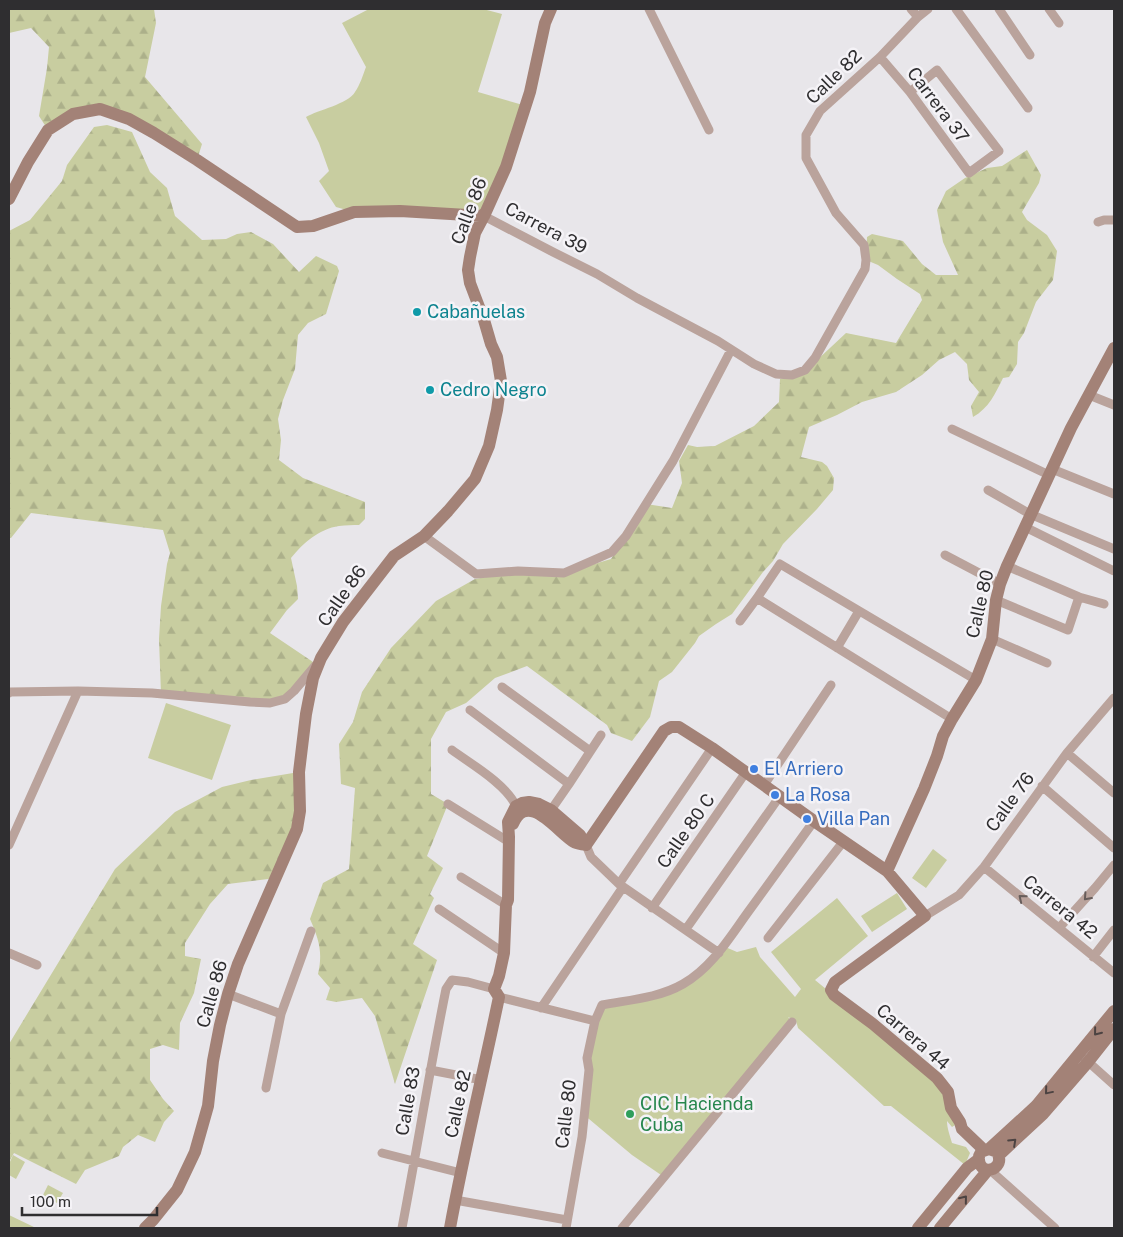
<svg xmlns="http://www.w3.org/2000/svg" width="1123" height="1237" font-family="'Public Sans',sans-serif">
  <style>
    .green { fill: #c8cda0 }
    .forest { fill: url(#forest-firs) }
    .lines { fill: none; stroke-linecap: round; stroke-linejoin: round }
    .street { stroke: #baa39c; stroke-width: 9 }
    .secondary { stroke: #a38277; stroke-width: 12 }
    .oneway { stroke: #675d5b }
    .oneway2 { stroke: #4c4342 }
    .culture-dot { fill: #0f9aa8; stroke: #f5f3f7; stroke-width: 2 }
    .shop-dot { fill: #3f7fe0; stroke: #f5f3f7; stroke-width: 2 }
    .leisure-dot { fill: #2e9e5b; stroke: #f5f3f7; stroke-width: 2 }
    .labels { text-anchor: middle; stroke-width: 5; stroke-linejoin: round; paint-order: stroke }
    .street-label { font-size: 18px; fill: #2f2e30; stroke: #f5f3f7 }
    .culture-label { font-size: 18px; fill: #0d838f; stroke: #f5f3f7; text-anchor: start }
    .shop-label { font-size: 18px; fill: #366cbe; stroke: #f5f3f7; text-anchor: start }
    .leisure-label { font-size: 18px; fill: #27864d; stroke: #f5f3f7; text-anchor: start }
  </style>
  <defs>
    <pattern id="forest-firs" width="22" height="20" patternUnits="userSpaceOnUse" patternTransform="scale(1.25)"><rect width="22" height="20" fill="#c8cda0"/><path d="M5 1l3.5 6h-7zM16 11l3.5 6h-7z" fill="#acb08a"/></pattern>
  </defs>
  <rect width="100%" height="100%" fill="#e8e6ea"/>
  <path class="green" d="M369,9H483L502,14L478,92L523,105L504,162L482,214L354,212L336,207L319,181L329,171L319,143L306,117C318,110 348,104 355,92C360,85 363,75 366,67L342,23Z
    M166,703L231,725L212,780L148,758Z
    M933,849L947,860L926,888L912,878Z
    M897,893L907,909L872,932L861,916Z
    M837,898L868,936L815,980L876,1030L939,1087L960,1122L952,1127L947,1121C947,1128 950,1136 952,1143L966,1147L970,1153L965,1165L891,1106H884L798,1028L796,1021L788,1017L792,1022L664,1177L632,1155L589,1119L585,1116L587,1058L602,1005L650,996L679,991L682,984L723,946L737,952L756,947L760,957L795,997L801,989L771,952Z
    M13,1155L25,1162L16,1179L9,1175V1164Z
    M48,1185L63,1193L57,1203L43,1195Z
    M9,1215L36,1228H9Z"/>
  <path class="forest" d="M9,9H154L156,23L145,77L202,144L197,160L107,112L73,114L48,130L39,116L47,68L49,47L31,28L9,33Z
    M107,125L132,132L150,172L167,188L175,216L202,240L226,239L237,234L251,232L273,244L299,272L316,256L337,266L339,271L326,314L308,323L298,335L295,369L283,400L278,419L281,440L279,460L303,478L365,502V519L359,525C353,525 346,525 339,526C319,529 303,543 291,558L297,586L298,599L287,610L270,633L316,664L280,700L161,694L159,639L161,606L167,564L170,553L163,530L31,513L11,538H9V231L30,220L62,181L67,165L94,127Z
    M1027,150L1041,175L1039,183L1022,212L1027,220L1047,235L1057,251L1053,280L1036,302L1024,333L1018,342L1017,364L1009,377L1003,378C995,394 989,408 973,417L971,406L979,392L969,380L967,364L955,352L939,360L922,375L896,392L862,402L837,415L809,427L801,457L822,462L827,466L834,478L833,490L817,509L783,544L773,561L763,572L732,614L716,624L699,636L695,643L672,672L659,681L650,717L632,741L611,733L607,725L527,666L495,678L466,703L446,712L431,739V794L448,804L427,856L443,868L430,894L434,898L413,944L437,960L395,1084L375,1016L362,998L336,1002L326,1000L330,988L318,974C323,952 319,940 310,919L323,883L349,869L355,788L341,784L339,744L353,722L362,692L391,648L436,601L475,579L518,571L564,573L611,559L646,504L672,508L682,483L679,461L688,445L697,447L715,446L754,426L779,402L780,379L800,376L846,333L896,343L922,300L920,294L897,279L878,265L866,260L867,237L872,234L903,241L922,264L936,275H958L943,242L937,210L946,191L965,178L987,168L1002,166Z
    M299,772L300,802L276,878L228,884L210,904L185,943V956L201,959L194,993L180,1023L179,1050L163,1045L150,1049V1080L163,1099L174,1111L164,1122L155,1142L138,1135L123,1147L119,1156L85,1170L76,1184L14,1153L9,1162V1044L115,869L175,812L222,787L251,780Z"/>
  <g class="lines">
    <path class="street" d="M649,9L709,130
      M911,9L918,17
      M956,9L1028,108
      M999,9L1030,55
      M1049,9L1059,23
      M880,57L910,92L969,173L999,151L937,70L910,92
      M484,216L553,252L597,274L637,298L718,341L754,364L776,374L792,375L805,370L815,358L865,269L866,260L864,245L836,213L806,158V135L820,111L880,57L918,17L928,9
      M1098,222L1104,220H1114
      M1089,395L1114,405
      M952,429L1049,475
      M1052,469L1114,494
      M988,490L1030,514L1114,549
      M1025,527L1114,571
      M424,536L476,574L518,571L564,573L612,552L626,536L673,461L731,350
      M945,555L1000,584
      M1007,566L1079,597L1104,604
      M757,598L952,719
      M996,600L1068,630L1079,597
      M740,621L757,598L780,564L976,680
      M992,639L1047,663
      M837,648L859,611
      M502,687L590,751
      M9,693L10,692L78,691L152,693L250,702L270,703L285,699L294,691L315,666
      M470,710L569,784
      M452,750C471,764 506,784 516,806
      M1067,753L1114,793
      M764,785L831,685
      M1042,786L1114,848
      M448,804L509,842
      M551,810L569,784L601,735
      M9,845L78,691
      M586,845L591,857L619,884L719,953
      M984,867L1114,973
      M461,877L506,905
      M619,884L712,748
      M652,908L746,772
      M439,909L504,953
      M925,916L959,895L984,867L1067,753L1114,698
      M1059,928L1095,888L1114,865
      M686,929L780,796
      M768,938L843,842
      M9,953L37,965
      M1093,957L1114,930
      M228,994L281,1014
      M499,997L595,1021
      M541,1008L623,887
      M1085,1059L1114,1085
      M430,1070L482,1080
      M266,1088L281,1014L311,931
      M382,1153L461,1173
      M990,1170L1055,1228
      M455,1200L567,1220
      M402,1228C417,1149 430,1068 446,989L452,980L468,982L494,989
      M566,1228L582,1137L589,1070L587,1058L595,1021L602,1005C628,1000 659,998 683,984C713,967 731,935 751,908C772,879 793,850 814,821
      M622,1228L792,1022"/>
    <path class="secondary" d="M9,199L28,162L48,130L73,114L100,109L129,119L154,133L197,160L297,227L313,226L354,212L400,211L484,216
      M513,824C528,789 558,833 574,842C577,844 582,844 586,845
      M586,845L664,731L671,727H679L712,748L814,821L887,871L925,916L835,982L831,990L834,995L873,1024L937,1078L948,1092L951,1108L960,1122L962,1129L984,1150
      M887,871L924,789L937,756L943,736L952,719L976,680L992,639L996,600L1000,584L1007,566L1071,428L1114,348
      M989,1149L997,1152C1003,1163 995,1172 984,1169C978,1164 977,1158 981,1152L989,1149L1036,1106L1114,1011
      M999,1155L1043,1114L1088,1062L1114,1029
      M145,1228L153,1220L177,1190L195,1152L208,1106L213,1061L220,1025L228,994L238,964L297,829L300,811L299,772L306,714L313,678L321,658L343,622L394,556L424,536L448,511L475,479L489,446L497,410L501,381L497,357L491,344L484,320L470,283L468,270L470,257L475,233L484,216L506,167L530,92L545,23L551,9
      M450,1228C464,1151 483,1074 499,997L494,989L499,976L504,953L506,905L508,900L509,837L508,822L516,806L522,803L529,802L539,804L551,810L580,835L586,845
      M918,1228L967,1168L979,1159
      M940,1228L988,1170"/>
  </g>
  <defs><path id="oneway-chevron" d="M-2-3.5L2.5 0L-2 3.5" fill="none" stroke-width="1.6" stroke-linecap="round" stroke-linejoin="round" transform="scale(1.25)"/></defs>
  <g class="oneway">
    <use href="#oneway-chevron" transform="translate(1087 897) rotate(132)"/>
    <use href="#oneway-chevron" transform="translate(1022 898) rotate(-141)"/>
  </g>
  <g class="oneway2">
    <use href="#oneway-chevron" transform="translate(1097 1032) rotate(129)"/>
    <use href="#oneway-chevron" transform="translate(1048 1091) rotate(130)"/>
    <use href="#oneway-chevron" transform="translate(1013 1142) rotate(-43)"/>
    <use href="#oneway-chevron" transform="translate(964 1199) rotate(-51)"/>
  </g>
  <g class="culture-dot">
    <circle cx="417" cy="312" r="5"/>
    <circle cx="430" cy="390" r="5"/>
  </g>
  <g class="shop-dot">
    <circle cx="754" cy="769" r="5"/>
    <circle cx="775" cy="795" r="5"/>
    <circle cx="807" cy="819" r="5"/>
  </g>
  <circle class="leisure-dot" cx="630" cy="1114" r="5"/>
  <g class="labels">
    <g class="street-label">
      <text transform="translate(834 77) rotate(-44)" y="6">Calle 82</text>
      <text transform="translate(938 105) rotate(53)" y="6">Carrera 37</text>
      <text transform="translate(469 211) rotate(-69)" y="6">Calle 86</text>
      <text transform="translate(546 228) rotate(28)" y="6">Carrera 39</text>
      <text transform="translate(342 596) rotate(-55)" y="6">Calle 86</text>
      <text transform="translate(980 604) rotate(-77)" y="6">Calle 80</text>
      <text transform="translate(1010 802) rotate(-54)" y="6">Calle 76</text>
      <text transform="translate(686 831) rotate(-55)" y="6">Calle 80 C</text>
      <text transform="translate(1060 907) rotate(39)" y="6">Carrera 42</text>
      <text transform="translate(212 994) rotate(-74)" y="6">Calle 86</text>
      <text transform="translate(913 1037) rotate(41)" y="6">Carrera 44</text>
      <text transform="translate(408 1101) rotate(-80)" y="6">Calle 83</text>
      <text transform="translate(458 1104) rotate(-78)" y="6">Calle 82</text>
      <text transform="translate(566 1114) rotate(-83)" y="6">Calle 80</text>
    </g>
    <g class="culture-label">
      <text x="427" y="318">Cabañuelas</text>
      <text x="440" y="396">Cedro Negro</text>
    </g>
    <g class="shop-label">
      <text x="764" y="775">El Arriero</text>
      <text x="785" y="801">La Rosa</text>
      <text x="817" y="825">Villa Pan</text>
    </g>
    <g class="leisure-label">
      <text x="640" y="1110">CIC Hacienda<tspan x="640" dy="21">Cuba</tspan></text>
    </g>
  </g>
  <rect width="1123" height="1237" fill="none" stroke="#2f2e30" stroke-width="20"/>
  <path d="M22 1207v8h135v-8" fill="none" stroke="#2f2e30" stroke-width="2.5"/>
  <text x="30" y="1207" font-size="15" fill="#2f2e30" stroke="#f5f3f7" stroke-width="4" paint-order="stroke">100 m</text>
</svg>
